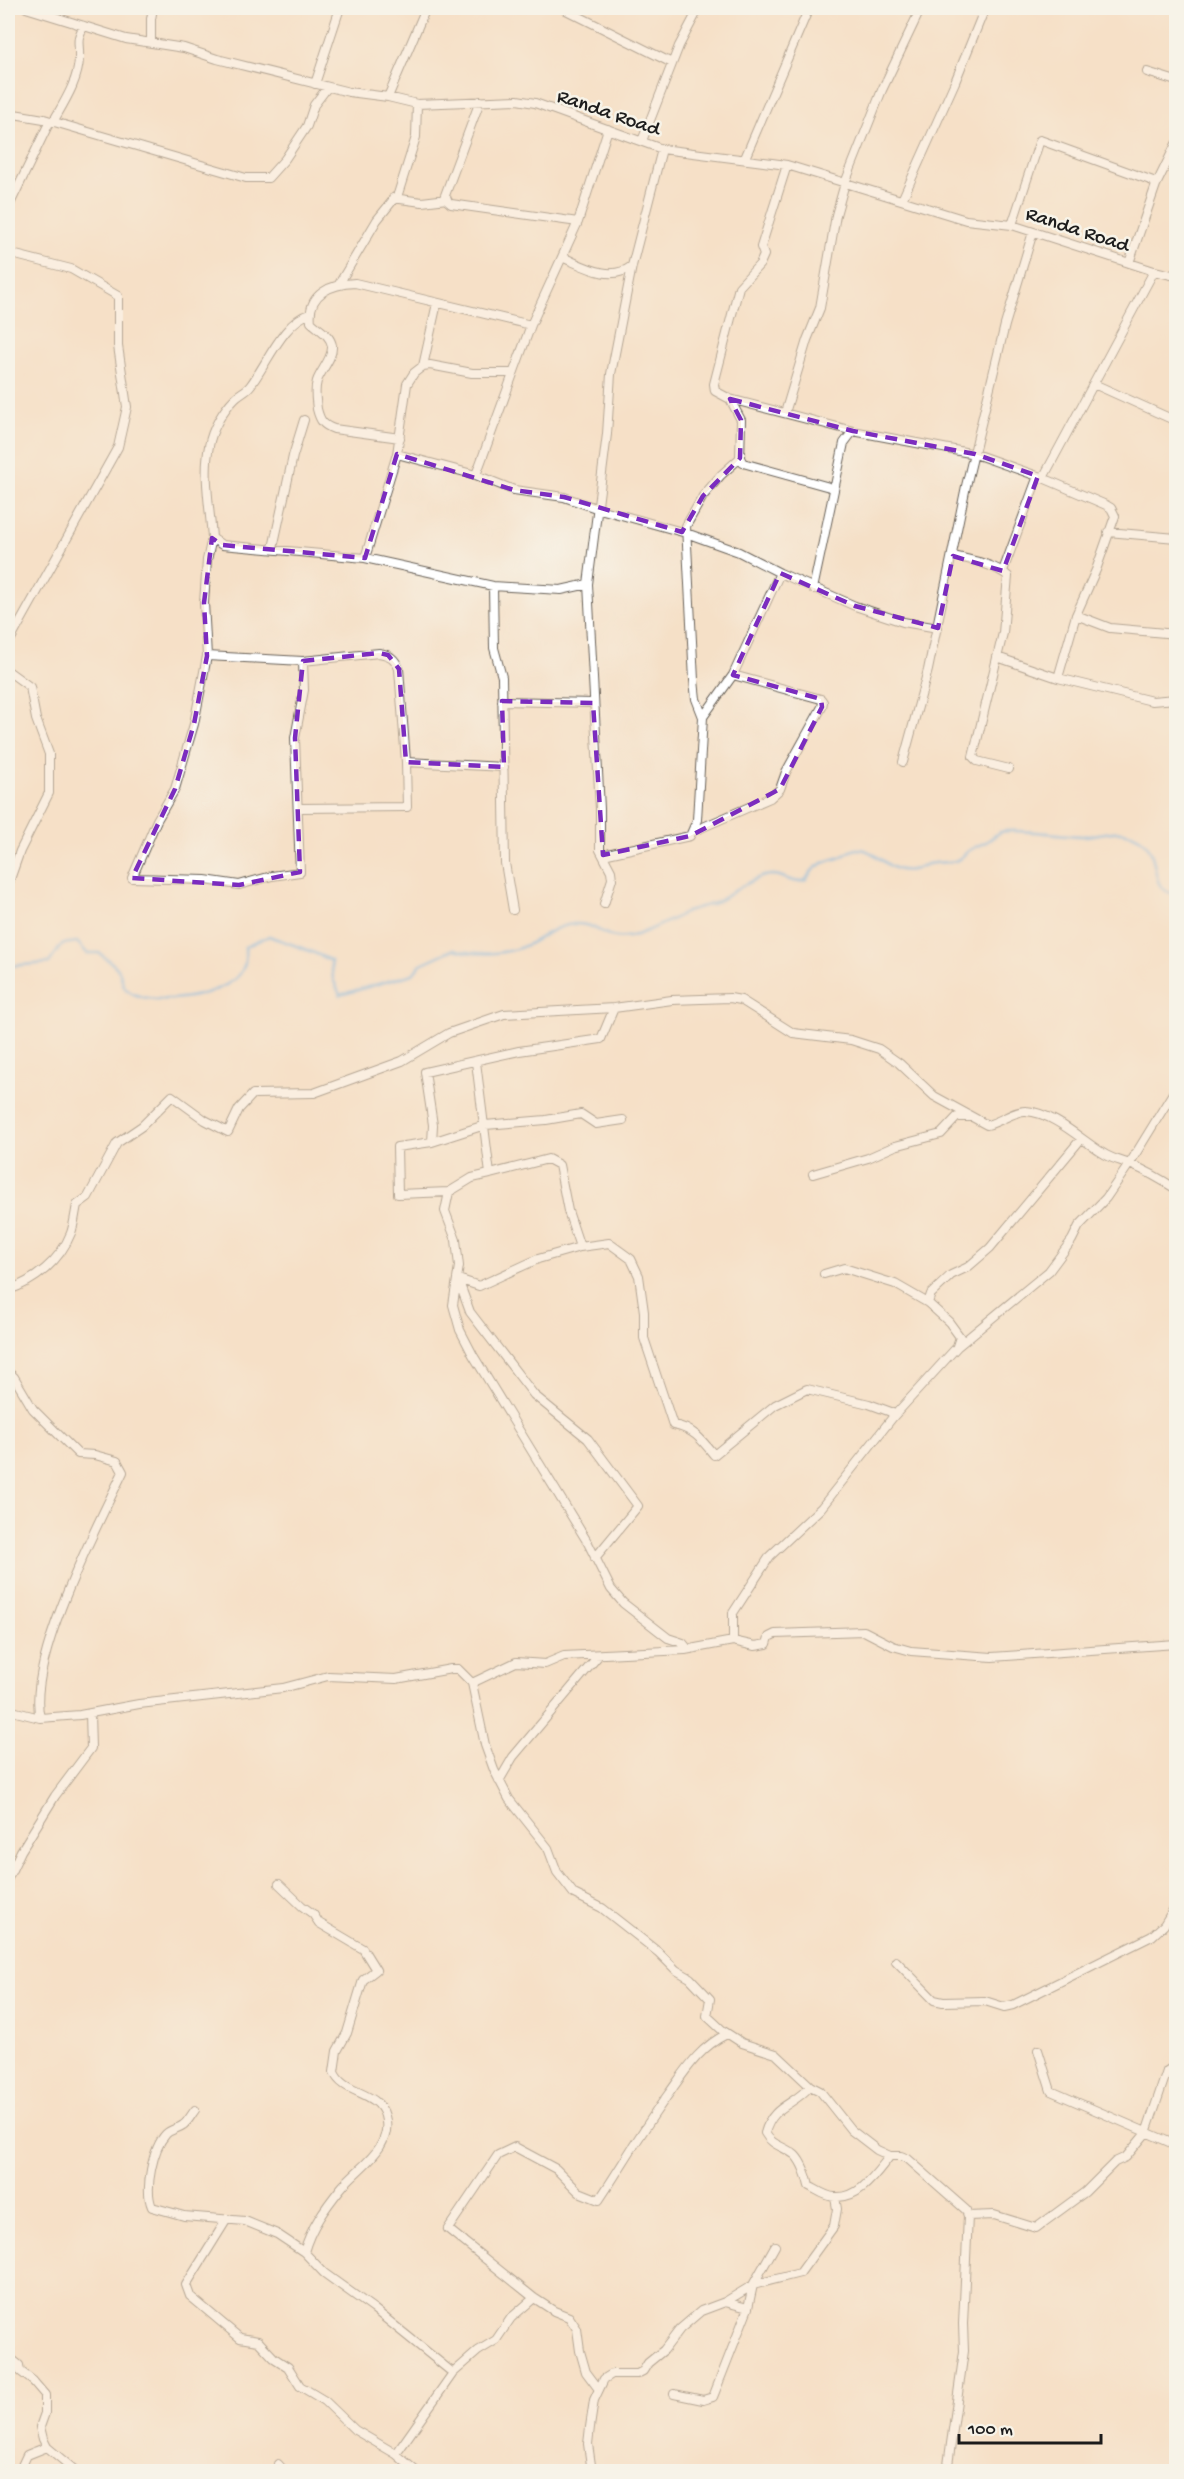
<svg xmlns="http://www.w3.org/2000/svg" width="1184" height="2479" font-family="'Gochi Hand',sans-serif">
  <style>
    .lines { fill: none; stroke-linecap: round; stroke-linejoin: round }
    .stream { stroke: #70b1e4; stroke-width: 3 }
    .minor-casing { stroke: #686158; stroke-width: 10 }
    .minor { stroke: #fff; stroke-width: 8 }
    .marked { fill: none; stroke: #7b2cbf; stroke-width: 4.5; stroke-dasharray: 12 8; stroke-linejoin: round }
    .labels { text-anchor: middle; stroke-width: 5; stroke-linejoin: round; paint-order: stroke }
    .street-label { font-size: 21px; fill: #1c1c1c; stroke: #f7f3e8 }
  </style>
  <rect width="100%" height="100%" fill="#f7f3e8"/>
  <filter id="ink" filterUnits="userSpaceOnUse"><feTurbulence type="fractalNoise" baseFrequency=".0167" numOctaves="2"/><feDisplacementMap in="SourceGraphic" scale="12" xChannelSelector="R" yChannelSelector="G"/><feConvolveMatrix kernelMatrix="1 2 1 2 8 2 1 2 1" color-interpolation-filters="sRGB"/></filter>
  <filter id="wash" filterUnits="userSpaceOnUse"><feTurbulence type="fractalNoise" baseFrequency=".008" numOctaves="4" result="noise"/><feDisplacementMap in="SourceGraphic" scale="24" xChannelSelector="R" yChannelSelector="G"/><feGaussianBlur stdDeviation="1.35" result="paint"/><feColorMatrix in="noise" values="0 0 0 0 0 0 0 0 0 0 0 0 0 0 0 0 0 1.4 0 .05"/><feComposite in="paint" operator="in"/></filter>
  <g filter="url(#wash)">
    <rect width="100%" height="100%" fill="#f5e0c7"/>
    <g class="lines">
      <path class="stream" d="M8,966L49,963L62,944L77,942L87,953H99C105,958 113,963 117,968C124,976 119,986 130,992C154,1007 217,997 237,977C246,968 246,959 245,947L269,936C290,944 311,950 331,961L333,979L340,995L413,974L421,964L454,949C477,956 507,955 529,944C544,936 557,925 575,924C602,923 605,946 639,934C656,928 672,919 689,911C697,907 706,906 715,903C731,895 753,875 772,875C786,875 790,885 806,880C813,866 823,862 838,858C845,856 851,849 858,849C878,849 888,875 912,870C917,869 922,865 928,864C937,862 947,863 955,861C961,859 965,853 970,850C975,846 981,845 986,842C991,839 996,834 1001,832C1013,828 1066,836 1083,836C1096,836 1110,830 1123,832C1172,841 1140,890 1176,894"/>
    </g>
  </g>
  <g filter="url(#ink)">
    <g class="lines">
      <defs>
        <path id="minor" d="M26,8L126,39L184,48L217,59L349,92L388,97L417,104L517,100L535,103L662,149L787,165L966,220L1012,225L1154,271L1176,276
          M562,8L672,63
          M151,41V19L153,8
          M1147,72L1176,81
          M315,84L340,8
          M388,97L426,8
          M480,101L444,198L451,204L578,222
          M8,113L44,119L246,178H268L285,159L307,126L314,105L327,88
          M53,122C63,104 79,80 79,58C80,43 75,41 84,26
          M642,141L679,46L699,8
          M745,158L809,8
          M787,165L761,247L764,255L760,264L739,287L714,384L715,391L730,399L741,420L740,458L743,463L833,488
          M1156,185L1176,144
          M393,198L422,202L447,199
          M902,200L955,82L985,8
          M8,208L50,121
          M1012,225L1040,140L1153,181L1156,185L1129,263
          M8,253L71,269L118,296V346L127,407L118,447L8,644
          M562,257C584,266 610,283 632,266
          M339,284L377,220L398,194L416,137L417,104
          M310,314C284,320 266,366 250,386C246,391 240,393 235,398C223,410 212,429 209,446C203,475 210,508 212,538L222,545L365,558L493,586L561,590L588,584
          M423,366L437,303
          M1094,384L1176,421
          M730,399L853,431
          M785,413L807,340L820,308L836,215L845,183L882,90L921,8
          M400,438L334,429C323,425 320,421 317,409C316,400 314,391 317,381C321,370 333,358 332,346C331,335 318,329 311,322C307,293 332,284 355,283L531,325
          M397,454L476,475L514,490L564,497L596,508L686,533L739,552L780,573L855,606L903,622L938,628
          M476,475L531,325L578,222L608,129
          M1043,478L1154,271
          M1108,532L1176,538
          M212,538L207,560L204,603L207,656L194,724L175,789L157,820L132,878L205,880L239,885L272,876L300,872L295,738L304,690L303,661
          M273,548L293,456L304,420
          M953,556C971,560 994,564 1008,576L1003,633L973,757L977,761L1009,769
          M365,558L397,454L407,384L414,373L423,366L430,365L472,373H512
          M1003,571L1038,476
          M493,586L494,648L502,677L505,863L513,910
          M813,589L844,443L853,431L975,454L1043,478L1106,505L1111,508L1115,516L1096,570L1076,615L1058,678
          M1076,615L1110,628L1176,634
          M207,656L303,661L379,653C390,655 395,658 399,669L406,762L407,807L299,808
          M997,657L1058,678L1152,701L1176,699
          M8,671L30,687L36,719L49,754V793L20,851L8,885
          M502,701L593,703
          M703,717L733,675L780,573
          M406,762L504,767
          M903,762L928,670L966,486L1005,325L1033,232
          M694,831L770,798L780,789L786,772L822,707L823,702L821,699L733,675
          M603,855L690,836L697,820L703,717L696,699L694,680L686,526L703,496L721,475L740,458
          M604,904L612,879L611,871L600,850V809L588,584L607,434L611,374L632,266L662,149
          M432,1142L485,1125L546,1120L581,1114L596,1124L623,1120
          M813,1174L868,1158L895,1146L941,1134L957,1117H970
          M449,1192L472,1178L490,1174L476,1062
          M580,1247L609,1243L631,1259L639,1276L644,1312V1338L673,1425C693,1428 702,1440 714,1455L775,1405L807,1389L869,1404L891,1412L893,1417
          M824,1274L844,1268L895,1284L928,1303L949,1322L960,1337L957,1346
          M458,1279L470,1312L534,1395L588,1439L638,1506L595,1558
          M458,1279L479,1286L538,1259L580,1247L568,1211L559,1165L548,1159L490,1174
          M8,1290C35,1281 60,1261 71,1233C74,1225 75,1214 77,1205L88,1197L117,1143L142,1126L172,1096L205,1120L228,1132L239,1109L253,1094L314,1093L402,1061L449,1033L504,1014L614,1008
          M928,1303L931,1294L951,1275L968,1267L990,1248L1081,1139
          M8,1372L14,1377L33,1409L78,1454L95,1455L117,1461L123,1472C97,1526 26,1662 40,1718
          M733,1641V1613L770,1556L821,1508L893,1417L957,1347L1049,1271L1072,1240L1079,1226L1106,1198L1130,1163L1176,1088
          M687,1648L683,1643L668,1638L623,1603L611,1589L588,1543L473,1355L460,1330L453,1305L459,1266L456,1240L445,1211L449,1192L398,1194L397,1147L432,1142L433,1125L425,1072L519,1051L601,1039L614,1008L672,1000L730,998L741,1000L793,1033L851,1040L879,1049L899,1063L934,1096L987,1125C1000,1122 1016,1110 1026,1111C1055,1113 1082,1141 1106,1155C1115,1160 1123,1161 1132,1165C1147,1171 1162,1180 1176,1189
          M472,1683L516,1662L545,1664L564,1656L685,1650L733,1641L755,1646L767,1644L769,1637L775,1634L864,1631L893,1646L911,1651L992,1657L1176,1644
          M8,1710L40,1718L80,1715L139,1704L283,1688L328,1676L396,1679L451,1669H458L472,1683L485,1745L494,1770L509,1799L548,1848L557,1872L574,1894L602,1908L658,1952L676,1970L690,1978L710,1999L707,2016L722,2030L742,2043L776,2054L810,2086L820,2091L851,2130L877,2150L890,2156H901L908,2159L966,2210L968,2216L963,2324L964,2351L947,2472
          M499,1781L513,1757L599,1655
          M8,1878L21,1851L55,1796L91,1748L90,1713
          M279,1884L302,1906L313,1914L319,1923L363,1949L376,1970L363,1980L347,2033L337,2051L334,2072C343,2095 378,2090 385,2116C394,2148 358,2167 341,2188C325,2208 311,2227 304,2252
          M896,1961L934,2000L943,2002L985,2001L1004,2007L1013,2005L1152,1936L1164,1925L1176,1905
          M1038,2050L1051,2091L1176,2145
          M810,2086C794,2106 773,2104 765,2133C772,2146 784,2146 795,2155C802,2162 807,2176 809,2186C817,2190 826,2197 835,2197C860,2199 876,2173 890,2156
          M195,2110C191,2115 188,2122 183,2125C178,2129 171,2129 166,2134C153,2148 144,2189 152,2207L184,2216L245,2221L277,2234L304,2252L324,2273L374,2309L453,2373
          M968,2216L994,2215L1036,2228L1085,2192L1115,2162L1126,2157L1146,2133L1167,2071L1176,2065
          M227,2219L186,2285L190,2296L240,2338L258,2341L274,2358L288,2367L300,2386L325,2401L355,2430L396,2454L417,2472
          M725,2302L748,2308
          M8,2356L19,2365L20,2371L33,2381L45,2395V2413L40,2427L43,2439L47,2447L77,2472
          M598,2388L586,2372L580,2351L577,2329L569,2317L554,2311L534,2298L448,2229L498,2155L515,2147L556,2169L579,2192L599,2200C623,2164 644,2127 670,2092C687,2068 700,2047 727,2034
          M674,2394L703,2400L713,2397L748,2308L753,2285L775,2246
          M396,2454L453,2373L478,2351L496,2340L511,2318L534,2298
          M278,2464L285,2472
          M19,2472L27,2455L47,2447
          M592,2472L588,2444L590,2427L594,2400L604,2379L612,2374H637L643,2371L648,2363L664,2350L680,2329L701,2311L725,2302L753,2285L800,2273L834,2226L837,2209L835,2197"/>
      </defs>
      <use href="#minor" class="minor-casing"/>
      <use href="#minor" class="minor"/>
    </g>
  </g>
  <path d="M0 0H1184V2479H0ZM730,399L853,431L975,454L1038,476L1003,571L953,556L938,628L855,606L780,573L733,675L821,699L822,707L780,789L690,836L603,855L593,703L502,701L504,767L406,762L399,669L388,655L379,653L303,661L295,738L300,872L239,885L132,878L175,789L194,724L207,656L204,603L212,538L222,545L365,558L397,454L514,490L564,497L682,532L703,496L740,458L741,420Z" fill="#f5e0c7" fill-opacity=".55" fill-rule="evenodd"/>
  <path class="marked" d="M730,399L853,431L975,454L1038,476L1003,571L953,556L938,628L855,606L780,573L733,675L821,699L822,707L780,789L690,836L603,855L593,703L502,701L504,767L406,762L399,669L388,655L379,653L303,661L295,738L300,872L239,885L132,878L175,789L194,724L207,656L204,603L212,538L222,545L365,558L397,454L514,490L564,497L682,532L703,496L740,458L741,420Z"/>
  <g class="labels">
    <g class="street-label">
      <text transform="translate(609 111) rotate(19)" y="7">Randa Road</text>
      <text transform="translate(1078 228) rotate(18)" y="7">Randa Road</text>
    </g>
  </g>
  <rect width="1184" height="2479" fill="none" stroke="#f7f3e8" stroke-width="30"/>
  <path d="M959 2434v9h142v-9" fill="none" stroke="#1c1c1c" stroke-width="3"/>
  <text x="968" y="2434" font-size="18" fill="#1c1c1c" stroke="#f7f3e8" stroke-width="4.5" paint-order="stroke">100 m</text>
</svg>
